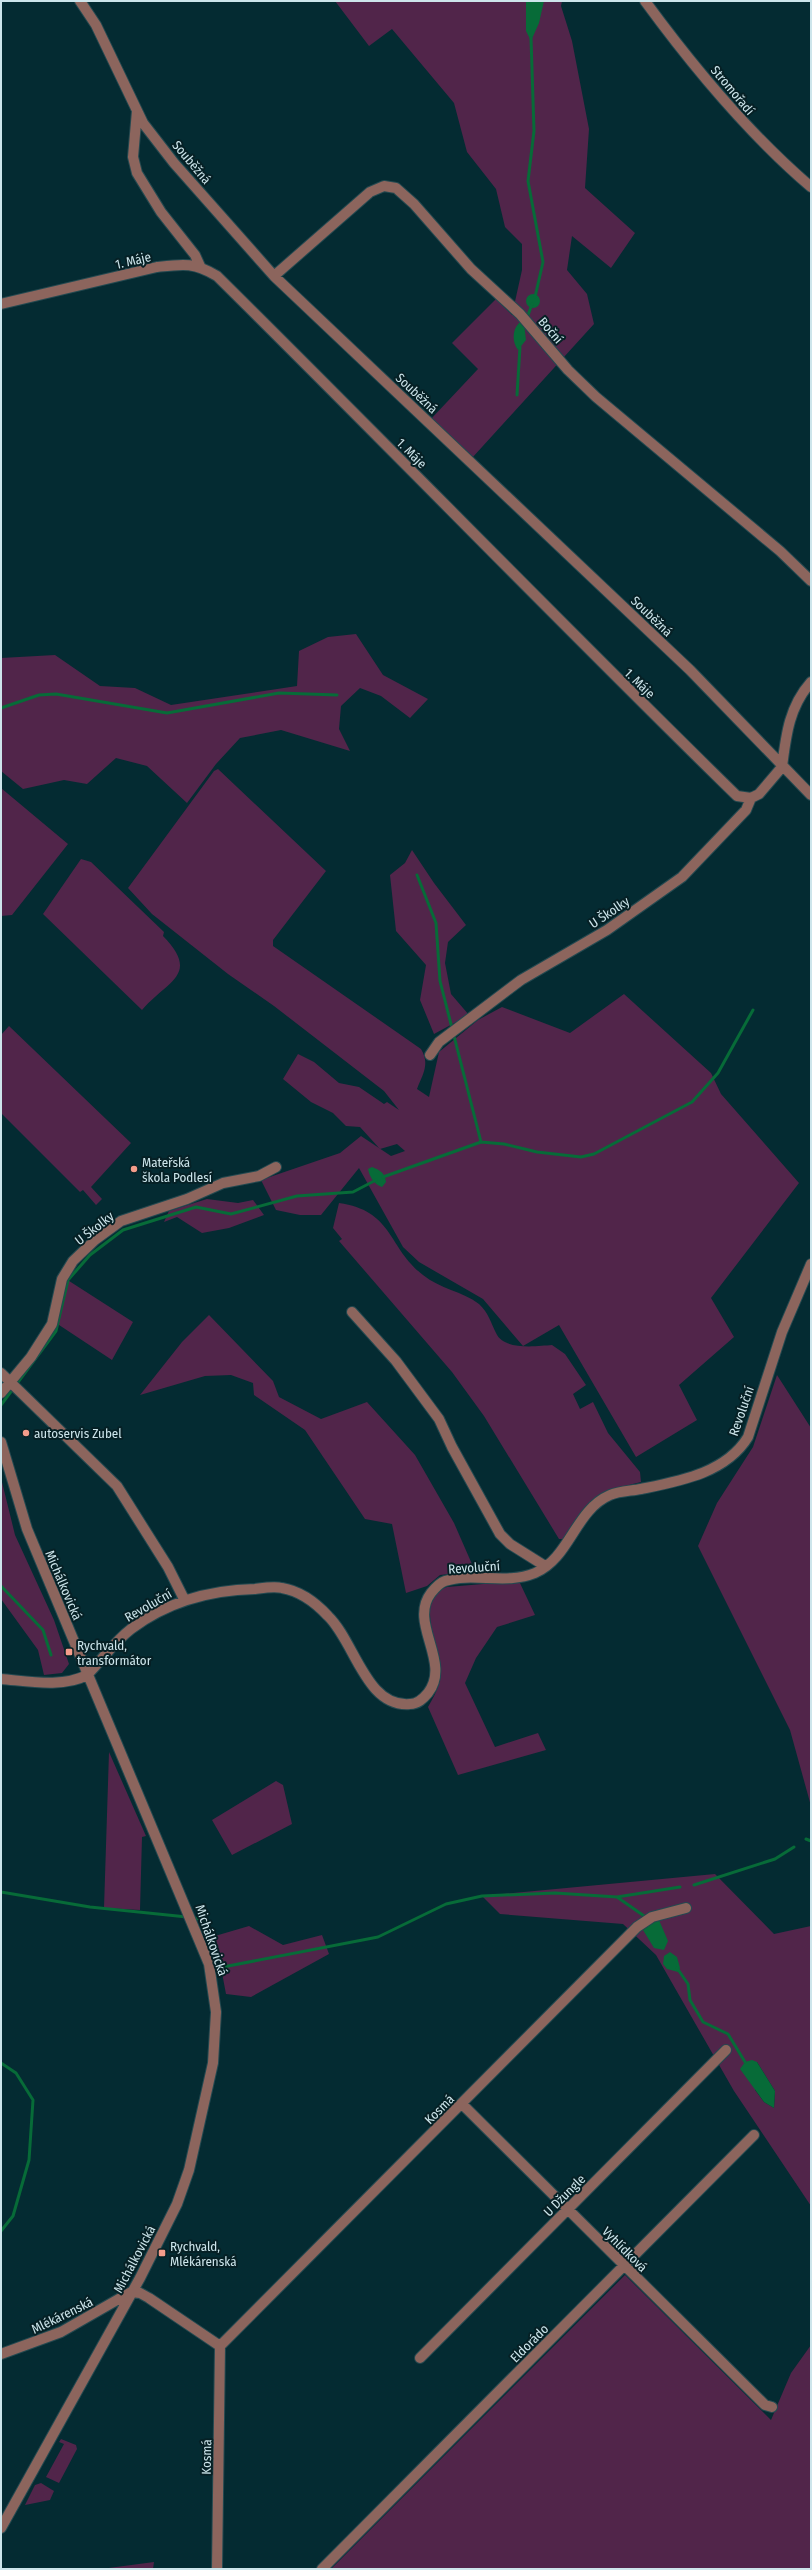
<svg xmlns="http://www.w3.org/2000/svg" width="812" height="2570" font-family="'Fira Sans Condensed',sans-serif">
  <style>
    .green { fill: #51254a; fill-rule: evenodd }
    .water { fill: #076b38 }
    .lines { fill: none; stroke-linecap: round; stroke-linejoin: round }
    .stream { stroke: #076b38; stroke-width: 3 }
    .minor-casing { stroke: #244950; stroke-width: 12 }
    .minor { stroke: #8c655d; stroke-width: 10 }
    .poi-dot { fill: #f49d8b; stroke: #062025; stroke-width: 1.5 }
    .labels { text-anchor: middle; stroke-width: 4; stroke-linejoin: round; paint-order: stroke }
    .street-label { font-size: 13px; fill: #cde5eb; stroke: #062025 }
    .poi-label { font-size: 13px; fill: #cde5eb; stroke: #062025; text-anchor: start }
  </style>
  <rect width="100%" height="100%" fill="#042b32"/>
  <path class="green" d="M335,1H562L561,6L572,41L589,129L585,188L635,233L611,268L572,236L567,270L587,294L594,324L472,458L431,419L478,369L452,343L496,299L512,315L522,270V244L505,227L496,189L467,152L454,103L392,29L369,46Z
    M356,634L383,675L428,699L410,718L381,696L360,688L341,706L339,729L350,751L281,730L240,738L216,764L187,803L147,766L116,758L87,784L64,780L23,789L1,771V658L55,655L100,686L135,688L171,705L297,686L299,651L328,637Z
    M218,769L326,871L273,940V946L421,1049C430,1064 423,1074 417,1089L429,1097L439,1052L478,1020L502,1007L570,1033L624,994L711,1073L721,1094L799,1183L711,1298L734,1337L679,1385L697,1420L636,1457L559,1325L523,1346L483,1299L419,1262L403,1247L359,1168L321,1215H300L276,1210L261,1180L340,1153L361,1136L391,1156L405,1151L397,1144L380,1149L360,1127L346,1126L333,1113L311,1102L283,1079L298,1054L314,1062L339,1083L359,1087L384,1104L387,1102L399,1110L384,1091L274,1006L228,974L152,914L128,888L214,771Z
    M1,788L68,844L12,915L1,916Z
    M412,850L434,883L466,925L448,942L445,963L451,994L469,1015L434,1034L420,1000L426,965L396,931L390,875L405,863Z
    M81,859L91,862L164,932L163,936C201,975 167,981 142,1010L43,914Z
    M9,1026L131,1143L91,1187L102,1199L96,1205L83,1190L80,1192L1,1113V1035Z
    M207,1199L238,1203L253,1200L264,1215L229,1228L202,1233L177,1217L164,1222L169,1211Z
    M339,1203C394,1211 387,1247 423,1275C440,1289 462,1291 479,1304C488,1312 491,1323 496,1333C504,1351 537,1346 552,1345L565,1354L586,1385L573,1394L580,1409L593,1402L608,1433L640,1472L641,1482C596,1493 588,1500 563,1539H559L484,1416L452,1372L339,1241L342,1239L333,1228Z
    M66,1279L133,1322L112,1360L56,1323Z
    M209,1315L273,1381L279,1397L321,1419L367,1402L415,1455L454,1523L475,1571L440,1575L427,1586L406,1593L392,1524L365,1519L305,1430L254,1395L253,1383L231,1375L205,1376L140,1395L182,1342Z
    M777,1375L811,1428V1806L790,1730L698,1546L717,1503L753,1447Z
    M1,1478L15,1535L54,1620L69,1664L62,1673L44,1675L38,1650L1,1599Z
    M519,1581L535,1615L497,1627L476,1658L465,1683L495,1747L538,1733L546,1750L458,1775L428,1707C432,1700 438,1690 439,1682C443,1658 419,1609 436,1592C439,1590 444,1588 447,1587Z
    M109,1752L146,1836L142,1837L140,1910L104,1908Z
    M276,1781L283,1785L292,1824L232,1855L212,1820Z
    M715,1874L774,1934L811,1926V2206L734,2091L656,1955L623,1924L500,1914L482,1896ZM757,2062L775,2091L774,2108L764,2102L755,2090Z
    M249,1926L283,1945L322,1935L329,1954L251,1997L226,1994L215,1936Z
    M625,2275L771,2420L791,2373L811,2345V2569H331Z
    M61,2439L76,2445L77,2449L59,2483L46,2477L64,2444L59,2442Z
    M41,2483L54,2491L50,2500L25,2505L35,2485Z
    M154,2562L153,2569H101Z"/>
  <path class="water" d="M526,1H544L539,23L531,41L526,31Z
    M526 301a7 7 0 1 1 14 0a7 7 0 1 1-14 0Z
    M519,323H524L526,340L518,350C512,342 512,330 519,323Z
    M372,1167C380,1170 385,1173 386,1182L382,1187C374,1184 370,1178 368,1169Z
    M657,1920H659L668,1941L664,1950L654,1948L643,1930Z
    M670,1952L677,1957L680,1968L678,1972L667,1969L663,1964L664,1956Z
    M752,2060L757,2062L775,2091L774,2108L764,2102L740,2069L745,2062Z"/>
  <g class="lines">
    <path class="stream" d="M531,38L534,131L528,181L543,262L535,297
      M527,318L532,304
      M517,395L520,347
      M1,708L39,695L56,694L167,713L279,693L337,695
      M417,875L436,923L440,981L481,1142
      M383,1177L481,1142L504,1144L537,1152L581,1157L594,1154L692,1102L718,1073L753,1010
      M1,1405L56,1331L68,1280L90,1255L123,1230L196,1207L231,1214L297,1196L353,1192L376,1180
      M1,1586L43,1630L51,1655
      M806,1839L811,1841
      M694,1885L775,1859L794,1847
      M1,1892L90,1907L187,1917
      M617,1897L647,1918
      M193,1918L205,1920L223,1967L378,1937L446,1904L482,1896L555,1893L617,1897L680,1887
      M677,1968L688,1984L690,2000L703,2022L728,2034L745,2062
      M1,2063L16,2073L33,2100L29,2160L13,2216L1,2231"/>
    <defs>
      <path id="minor" d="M80,1L96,25L143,123L174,163L274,276L690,670L811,795
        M645,1C694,68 748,133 811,187
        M137,111L133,157L137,173L161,212L195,255L200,266
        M274,276L370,192L384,186L396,188L414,204L471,269L520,314L568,370L596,397L780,551L811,581
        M1,304L157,267C183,264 194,262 217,276C392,449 562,625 737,796L751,798
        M782,767C786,735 789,707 811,682
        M430,1055L439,1042L521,980L607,930L682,877L746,810L751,798L759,794L782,767
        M352,1312L396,1361L439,1419L452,1447L500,1534L510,1544L545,1566
        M1,1373L117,1486L168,1567L184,1599
        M1,1393L31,1357L52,1324L62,1279L73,1261L95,1240L121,1221L187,1199L223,1183L259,1176L276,1167
        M1,1442L27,1529L209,1964L216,2012L213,2063L189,2170L177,2204L140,2278L1,2528
        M1,1679C27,1681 63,1688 87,1675C102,1660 114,1642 131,1629C167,1602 210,1590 255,1589C263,1588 274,1586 282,1588C300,1591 316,1603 328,1616C355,1642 366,1708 410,1704C418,1704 423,1699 428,1693C452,1662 408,1623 431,1593C435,1588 439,1583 445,1581C473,1572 506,1585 535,1573C570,1558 575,1510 610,1495C619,1491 631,1491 641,1489C680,1481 726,1473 748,1437L782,1332L811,1264
        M462,2104L765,2405L772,2407
        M1,2354L61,2332L131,2292L140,2293L149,2298L220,2346
        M420,2358L726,2050
        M217,2569L220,2346L637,1927L652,1917L686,1908
        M322,2569L754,2135"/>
    </defs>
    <use href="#minor" class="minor-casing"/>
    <use href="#minor" class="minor"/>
  </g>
  <g class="poi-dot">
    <circle cx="134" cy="1169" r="4"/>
    <circle cx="26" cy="1433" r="4"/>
    <rect x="65" y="1648" width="8" height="8" rx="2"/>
    <rect x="158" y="2249" width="8" height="8" rx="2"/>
  </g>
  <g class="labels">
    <g class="street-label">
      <text transform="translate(733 90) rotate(50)" y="5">Stromořadí</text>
      <text transform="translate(192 162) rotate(50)" y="5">Souběžná</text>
      <text transform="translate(133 260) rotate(-13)" y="5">1. Máje</text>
      <text transform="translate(551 330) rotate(49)" y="5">Boční</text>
      <text transform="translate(417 393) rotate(43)" y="5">Souběžná</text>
      <text transform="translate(412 453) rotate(45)" y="5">1. Máje</text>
      <text transform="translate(652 616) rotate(44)" y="5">Souběžná</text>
      <text transform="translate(640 683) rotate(44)" y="5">1. Máje</text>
      <text transform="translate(609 912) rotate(-34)" y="5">U Školky</text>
      <text transform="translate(94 1228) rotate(-38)" y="5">U Školky</text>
      <text transform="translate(741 1411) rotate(-71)" y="5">Revoluční</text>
      <text transform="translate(474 1567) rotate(-4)" y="5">Revoluční</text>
      <text transform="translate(64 1585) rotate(67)" y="5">Michálkovická</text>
      <text transform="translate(148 1605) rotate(-30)" y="5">Revoluční</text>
      <text transform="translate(212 1940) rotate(71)" y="5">Michálkovická</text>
      <text transform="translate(439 2109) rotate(-45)" y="5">Kosmá</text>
      <text transform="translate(564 2195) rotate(-45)" y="5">U Džungle</text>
      <text transform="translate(625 2249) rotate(45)" y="5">Vyhlídková</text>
      <text transform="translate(134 2259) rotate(-62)" y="5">Michálkovická</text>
      <text transform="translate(62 2315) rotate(-26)" y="5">Mlékárenská</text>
      <text transform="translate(529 2343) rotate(-45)" y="5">Eldorádo</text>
      <text transform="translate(206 2457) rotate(-89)" y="5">Kosmá</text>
    </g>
    <g class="poi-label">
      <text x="142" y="1167">Mateřská<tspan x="142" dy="15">škola Podlesí</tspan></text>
      <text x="34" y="1438">autoservis Zubel</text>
      <text x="77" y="1650">Rychvald,<tspan x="77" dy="15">transformátor</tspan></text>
      <text x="170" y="2251">Rychvald,<tspan x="170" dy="15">Mlékárenská</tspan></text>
    </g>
  </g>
  <rect width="812" height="2570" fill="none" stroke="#cde5eb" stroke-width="4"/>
</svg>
